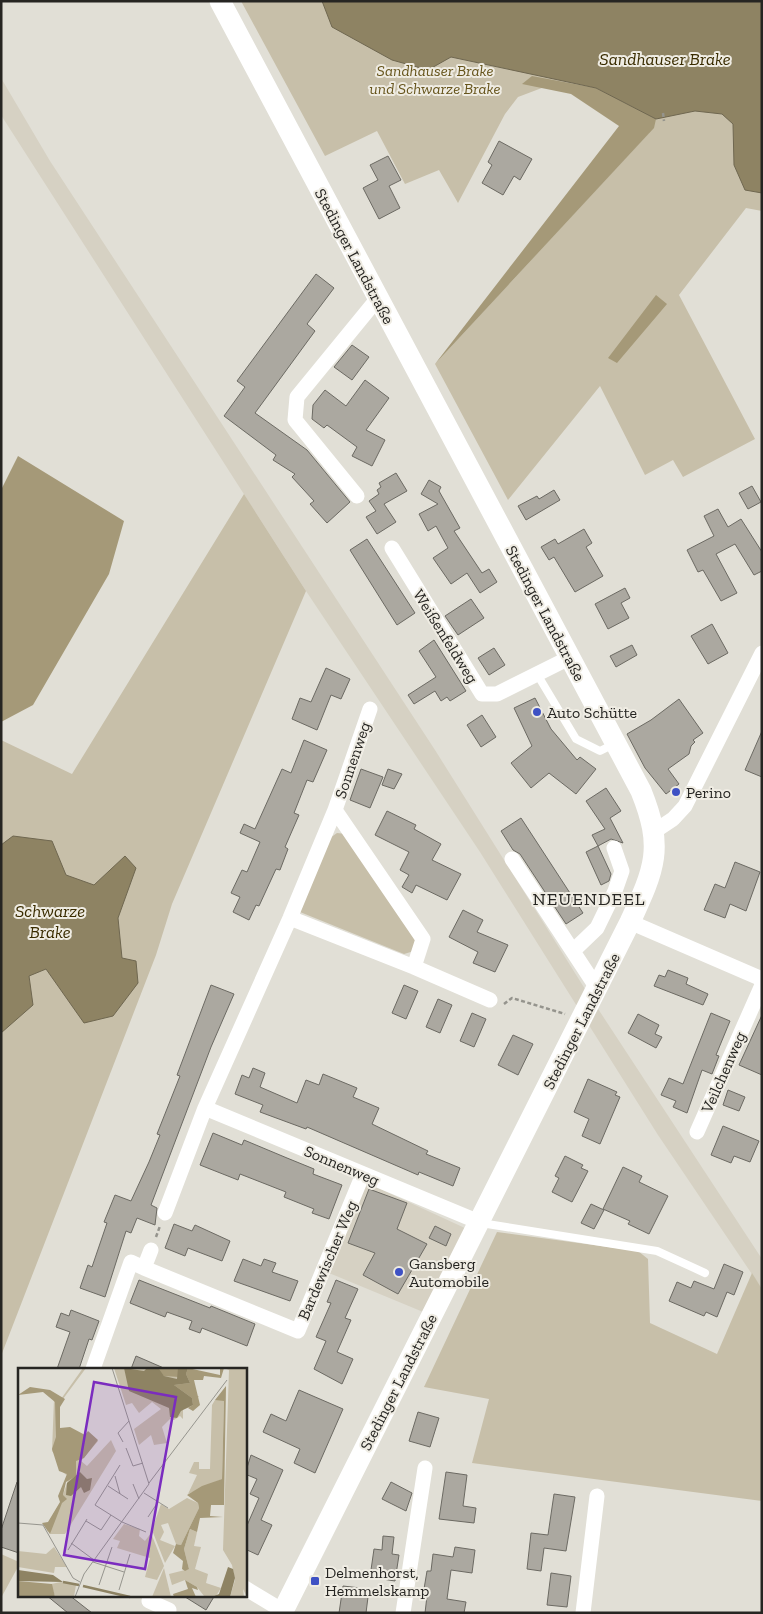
<svg xmlns="http://www.w3.org/2000/svg" width="763" height="1614" font-family="'Zilla Slab',serif">
  <style>
    .built { fill: #d6d1c3 }
    .green { fill: #c7bfa9 }
    .forest { fill: #a59978 }
    .water { fill: #8e8363; stroke: #6f6750 }
    .building { fill: #aba8a0; stroke: #6c6a63 }
    .lines { fill: none; stroke-linecap: round; stroke-linejoin: round }
    .path { stroke: #95948d; stroke-width: 2.5; stroke-dasharray: 4 2.5; stroke-linecap: butt }
    .service { stroke: #fff; stroke-width: 8 }
    .minor { stroke: #fff; stroke-width: 15 }
    .secondary { stroke: #fff; stroke-width: 21 }
    .poi-dot { fill: #3e51c4; stroke: #efece3; stroke-width: 2 }
    .labels { text-anchor: middle; stroke-width: 4; stroke-linejoin: round; paint-order: stroke }
    .park-label { font-size: 16px; font-style: italic; fill: #66541b; stroke: #efece3 }
    .street-label { font-size: 16px; fill: #262522; stroke: #efece3 }
    .poi-label { font-size: 16px; fill: #262522; stroke: #efece3; text-anchor: start }
    .water-label { font-size: 18px; font-style: italic; fill: #3a2c00; stroke: #efece3 }
    .neighbourhood-label { font-size: 18px; letter-spacing: 1px; fill: #262522; stroke: #efece3 }
    .inset-river { fill: none; stroke: #8e8363; stroke-width: 2.5 }
    .inset-road { fill: none; stroke: #96958e; stroke-width: 1 }
    .view { fill: #7b2cbf; fill-opacity: 0.15; stroke: #7b2cbf; stroke-width: 2.5 }
    .inset-edge { fill: none; stroke: #262522; stroke-width: 2.5 }
  </style>
  <rect width="100%" height="100%" fill="#e1dfd6"/>
  <path class="built" d="M1,78L50,161L435,750L585,989L762,1259V1289L658,1135L480,852L306,591L1,115Z
    M365,1182L467,1229L428,1314L329,1273Z"/>
  <path class="green" d="M241,1H762V211L746,208L679,295L755,439L683,477L673,460L645,475L600,386L508,500L435,364L649,133L555,83L518,97L505,114L458,203L439,170L405,184L377,131L325,156Z
    M244,494L306,591L172,904L156,955L1,1356V740L72,774Z
    M337,833L346,834L416,940L414,951L404,954L300,912L330,838Z
    M497,1232L638,1251L648,1259L650,1323L717,1354L752,1273L762,1289V1501L472,1463L489,1399L424,1387Z
    M1,1554L19,1562V1565L1,1598Z"/>
  <path class="forest" d="M532,76L596,88L656,119L654,128L435,364L619,126L571,94L522,84Z
    M656,295L667,304L617,363L608,358Z
    M18,456L124,521L109,574L33,705L1,722V490Z"/>
  <path class="water" d="M322,1H762V193L745,190L734,165L733,124L722,114L695,111L656,119L596,88L451,57L428,70L392,60L332,27Z
    M13,836L52,841L66,875L94,885L125,856L136,868L118,918L122,958L136,961L138,983L113,1016L84,1023L46,969L29,976L33,1005L1,1033V845Z"/>
  <path class="building" d="M499,141L532,159L520,180L514,176L503,195L482,183L492,165L488,162Z
    M388,156L401,180L389,186L400,208L379,219L363,188L378,180L370,165Z
    M316,274L334,288L307,324L315,331L255,413L307,450L350,502L327,523L310,504L314,501L292,477L295,474L273,460L276,455L224,416L245,387L237,381Z
    M352,345L369,357L352,380L334,367Z
    M365,380L389,398L366,430L385,440L372,466L352,456L357,447L327,425L324,428L312,419L313,405L325,390L346,406Z
    M396,473L407,491L384,504L396,522L377,534L366,517L376,511L369,501L379,494L377,490L381,487L379,483Z
    M429,480L441,487L439,491L460,528L454,531L482,573L489,569L497,582L480,593L467,573L451,584L433,558L448,548L436,526L428,531L419,514L438,504L421,494Z
    M752,486L761,502L748,509L739,493Z
    M554,490L560,500L526,520L518,506L537,496L539,499Z
    M718,509L728,527L741,519L762,552V571L754,575L735,544L716,554L737,593L721,601L703,570L698,572L687,550L714,536L704,516Z
    M584,529L592,543L586,547L603,576L575,592L554,557L549,560L541,547L555,539L558,544Z
    M367,539L415,613L397,625L350,550Z
    M625,588L630,598L621,603L629,618L608,629L595,604Z
    M471,599L484,618L458,635L445,616Z
    M712,624L728,653L708,664L691,636Z
    M434,640L466,691L450,701L447,697L441,701L435,691L414,704L408,695L436,677L419,651Z
    M632,645L637,655L616,667L610,656Z
    M494,648L505,665L489,675L478,658Z
    M326,668L350,679L341,699L331,695L317,730L292,719L300,698L311,702Z
    M535,698L551,729L577,760L580,757L596,769L576,794L549,773L531,788L511,763L532,746L514,708Z
    M679,699L703,733L693,740L695,742L691,746L689,754L668,769L679,784L666,794L645,768L627,734L651,720Z
    M482,715L496,737L481,747L467,725Z
    M762,731V777L745,770Z
    M304,740L327,750L313,782L307,780L294,813L299,815L285,847L288,849L280,870L276,869L259,906L256,905L249,920L233,912L240,897L231,893L242,870L247,872L260,842L240,833L244,824L255,829L282,769L291,773Z
    M361,769L383,777L370,808L350,800Z
    M388,769L402,774L394,789L382,785Z
    M606,788L621,811L610,818L623,843L611,839L598,846L592,835L605,829L586,801Z
    M387,811L416,825L414,829L441,844L432,860L461,874L447,900L416,885L412,893L402,887L409,875L400,870L409,852L375,835Z
    M521,818L583,913L566,924L520,854L513,850L501,831Z
    M598,846L611,874L609,881L601,885L586,852Z
    M735,862L760,872L746,911L730,904L725,918L704,910L715,884L725,888Z
    M463,910L483,920L477,932L508,945L495,972L473,963L478,952L449,937Z
    M668,970L688,978L686,984L708,994L703,1005L654,986L659,975L665,977Z
    M211,985L234,994L211,1047L151,1205L157,1208L155,1225L137,1218L131,1233L126,1231L105,1297L80,1288L88,1265L92,1267L107,1223L104,1222L115,1195L131,1201L149,1162L160,1135L157,1134L180,1076L177,1075Z
    M404,985L418,991L406,1019L392,1013Z
    M438,999L452,1005L440,1033L426,1027Z
    M472,1013L486,1019L474,1047L460,1041Z
    M711,1013L730,1021L716,1055L719,1056L712,1074L702,1070L687,1113L673,1107L676,1101L661,1095L669,1078L683,1084Z
    M638,1014L659,1025L655,1034L662,1037L656,1048L628,1033Z
    M762,1015V1075L739,1065Z
    M513,1035L533,1044L518,1075L498,1065Z
    M253,1068L265,1073L260,1087L297,1103L306,1080L319,1085L323,1074L357,1088L353,1097L379,1108L372,1124L428,1151L426,1154L460,1168L453,1186L419,1172L418,1175L307,1127L306,1129L260,1112L263,1105L235,1094L242,1075L249,1078Z
    M588,1079L617,1092L615,1095L620,1097L600,1144L582,1136L589,1119L574,1112Z
    M728,1090L745,1097L739,1111L723,1105Z
    M723,1126L759,1141L750,1162L734,1156L731,1163L711,1155Z
    M213,1133L242,1145L244,1140L287,1158L314,1169L313,1174L342,1185L329,1219L312,1213L314,1209L284,1197L286,1192L240,1174L238,1180L200,1165Z
    M565,1156L583,1165L581,1168L588,1171L572,1202L552,1192L559,1178L555,1176Z
    M623,1167L642,1176L639,1182L668,1196L649,1234L628,1224L630,1221L603,1209Z
    M369,1189L407,1203L397,1229L427,1244L398,1294L363,1275L375,1253L348,1243Z
    M591,1204L604,1210L594,1229L581,1223Z
    M174,1224L192,1231L195,1225L230,1241L222,1261L188,1248L185,1256L165,1248Z
    M435,1226L451,1234L446,1246L429,1238Z
    M243,1259L261,1266L264,1259L276,1263L272,1272L298,1281L290,1301L234,1281Z
    M724,1264L743,1272L734,1295L727,1292L717,1317L706,1312L704,1316L669,1301L677,1282L691,1288L694,1281L714,1289Z
    M139,1280L210,1308L211,1306L255,1324L247,1346L202,1328L200,1333L189,1329L192,1321L167,1312L165,1317L130,1303Z
    M336,1280L358,1289L345,1318L351,1320L337,1352L353,1359L342,1384L314,1369L326,1341L316,1337L331,1303L327,1302Z
    M71,1310L99,1321L92,1340L89,1339L79,1369H57L70,1332L56,1327L61,1313L69,1316Z
    M136,1356L166,1369H131Z
    M299,1390L343,1409L315,1473L294,1463L300,1449L263,1432L271,1414L286,1421Z
    M418,1412L439,1418L430,1447L409,1441Z
    M251,1455L283,1470L261,1520L272,1525L258,1555L245,1549V1530L259,1498L250,1494L257,1479L245,1474Z
    M446,1472L467,1475L463,1506L476,1508L474,1523L439,1519Z
    M17,1482H19V1553L1,1547V1530Z
    M391,1482L412,1493L406,1511L382,1499Z
    M554,1494L575,1497L566,1551L544,1548L541,1571L527,1569L531,1533L548,1535Z
    M383,1536L394,1537L392,1554L399,1555L395,1581L370,1577L374,1549L382,1550Z
    M455,1547L475,1550L472,1573L451,1570L447,1599L466,1602L464,1613H425L427,1596L423,1595L427,1571H431L433,1554L453,1557Z
    M551,1573L571,1576L567,1607L547,1605Z
    M343,1586L369,1589L366,1613H339Z
    M46,1595H69L92,1613H68Z
    M182,1595H215L206,1610Z"/>
  <g class="lines">
    <path class="path" d="M663,113L664,121
      M504,1004L512,998L565,1014
      M156,1237L160,1226"/>
    <path class="service" d="M537,674L576,739L600,751L614,744
      M481,1223L657,1251L705,1273"/>
    <path class="minor" d="M357,496L295,420L297,397L378,298
      M392,548L482,694H497L569,658
      M370,709L335,810L290,918L205,1108L479,1222
      M335,810L423,939L414,967
      M655,831L673,819L685,806L762,653
      M512,859L597,988
      M290,918L414,967L490,1000
      M630,922L762,979
      M573,951L597,928L615,891L622,871L614,848
      M697,1132L762,985
      M165,1213L205,1108
      M144,1268L298,1331L363,1174
      M93,1369L131,1262L144,1268L151,1250
      M245,1588L283,1611
      M151,1595L149,1601L169,1610L168,1613
      M403,1613L425,1468
      M583,1613L597,1496"/>
    <path class="secondary" d="M220,1L641,791C664,848 655,868 630,922L282,1613"/>
  </g>
  <g class="poi-dot">
    <circle cx="537" cy="712" r="5"/>
    <circle cx="676" cy="792" r="5"/>
    <circle cx="399" cy="1272" r="5"/>
    <rect x="310" y="1576" width="10" height="10" rx="2.5"/>
  </g>
  <g class="labels">
    <g class="park-label">
      <text x="435" y="76">Sandhauser Brake<tspan x="435" dy="18">und Schwarze Brake</tspan></text>
    </g>
    <g class="street-label">
      <text transform="translate(355 256) rotate(62)" y="6">Stedinger Landstraße</text>
      <text transform="translate(546 613) rotate(62)" y="6">Stedinger Landstraße</text>
      <text transform="translate(446 636) rotate(58)" y="6">Weißenfeldweg</text>
      <text transform="translate(352 760) rotate(-71)" y="6">Sonnenweg</text>
      <text transform="translate(581 1021) rotate(-63)" y="6">Stedinger Landstraße</text>
      <text transform="translate(723 1072) rotate(-66)" y="6">Veilchenweg</text>
      <text transform="translate(342 1165) rotate(23)" y="6">Sonnenweg</text>
      <text transform="translate(327 1260) rotate(-67)" y="6">Bardewischer Weg</text>
      <text transform="translate(398 1382) rotate(-63)" y="6">Stedinger Landstraße</text>
    </g>
    <g class="poi-label">
      <text x="547" y="718">Auto Schütte</text>
      <text x="686" y="798">Perino</text>
      <text x="409" y="1269">Gansberg<tspan x="409" dy="18">Automobile</tspan></text>
      <text x="325" y="1578">Delmenhorst,<tspan x="325" dy="18">Hemmelskamp</tspan></text>
    </g>
    <g class="water-label">
      <text x="665" y="65">Sandhauser Brake</text>
      <text x="50" y="917">Schwarze<tspan x="50" dy="21">Brake</tspan></text>
    </g>
    <g class="neighbourhood-label">
      <text x="589" y="905">NEUENDEEL</text>
    </g>
  </g>
  <g transform="translate(18 1368)">
    <rect width="229" height="229" fill="#e1dfd6"/>
    <path d="M65,0H68L42,35L39,61L80,73L63,93L69,98L93,72L98,83L47,166H32L33,160L30,164L25,155H30L43,133L51,109L42,102V93L34,83L36,31H43ZM96,0H172L178,28H181L174,39L165,41V51L162,48L156,52L152,51L144,59L149,75L136,77L133,67L121,77L116,61L143,41L134,34L121,45L114,35L108,37ZM206,0H229V229L225,221L226,229H212L217,212L214,197L205,182L211,2ZM197,32H206L204,111L170,126L179,107L171,105L176,94H181V101H192L194,37ZM169,130L180,135L181,140L163,177L158,176L150,155L143,157L146,164L142,172L157,178L147,195L134,162L143,136L151,141ZM106,156L122,161L121,168L127,173L133,165L146,198L139,212L127,209L132,190L99,180L102,173L95,171ZM172,161L179,164L176,178L183,179L177,201L190,206L188,215L203,220L198,228H186L179,219L167,212L154,217L151,206L171,201L166,181ZM36,179L49,199H37L36,205L0,199V183L28,186ZM146,200L153,229H134ZM43,214L58,217L56,229H37L33,216Z" fill="#c7bfa9"/>
    <path d="M136,0H160L161,9L146,8ZM170,0L202,7V0H206L203,10L186,8L185,12H176L182,37L175,43L170,40L175,37L174,30L156,17L172,15L168,6ZM208,18L206,137H193L192,148L205,149L182,150L179,164L172,161L166,181L171,201L167,203L164,201L165,193L155,185L158,176L163,177L181,140L180,135L169,127L184,118L204,111L206,33L197,32ZM12,19L32,22L47,31L42,39V60L52,59L67,67L70,63L80,72L66,90L58,93V108L48,114L45,127L49,131L44,135L32,166L24,155L30,154L42,134L40,128L49,106L41,103L34,81L38,69L37,34L25,24L0,27ZM167,212L179,219L180,222L174,220L178,229H156L155,226L170,221ZM0,213L34,216L37,229H1Z" fill="#a59978"/>
    <path d="M106,0L126,3L129,0L141,1L146,8L159,11L160,0H170L168,6L172,15L156,17L174,30L175,37L163,43L159,50L152,49L151,40L111,23ZM62,104L69,111L74,110L72,122L66,125L63,119L53,128L48,127L49,115ZM210,199L215,201L217,210L212,229H194L201,226ZM0,202L35,207L45,214L0,213Z" fill="#8e8363"/>
    <path class="inset-river" d="M45,214L61,217M65,218L112,229"/>
    <path class="inset-road" d="M105,74L100,65L111,53M108,80L115,98L125,95M102,97L77,137L104,154L128,164M97,108L102,126M131,115L209,12M115,116L121,131M90,118L110,131M126,125L150,140M130,149L140,134M68,153L83,162L93,147M0,155L25,157L55,210L62,214M53,175L76,192M50,182L69,151M75,194L106,204M81,217L94,179M101,222L112,186M57,229L66,206L131,116L94,0"/>
    <path class="view" d="M76,14L158,29L127,201L46,187Z"/>
    <rect width="229" height="229" class="inset-edge"/>
  </g>
  <rect width="763" height="1614" fill="none" stroke="#262522" stroke-width="5"/>
</svg>
